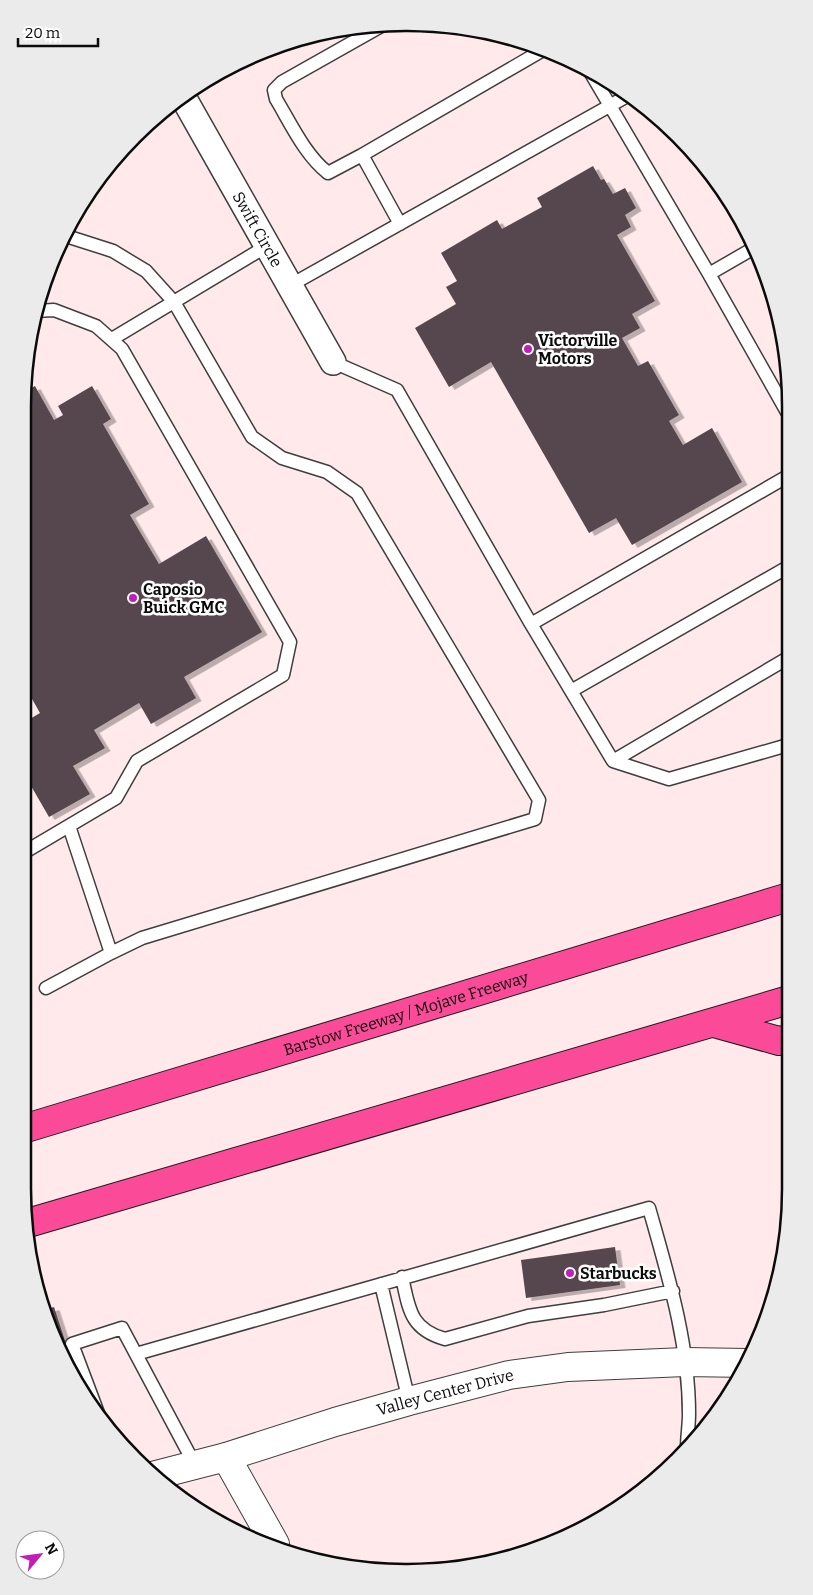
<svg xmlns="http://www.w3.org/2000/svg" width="813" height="1595" font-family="Bitter,serif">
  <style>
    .building { fill: #54474e; filter: url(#shadow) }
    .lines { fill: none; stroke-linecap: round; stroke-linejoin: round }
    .service-casing { stroke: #3e3e3e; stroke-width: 15 }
    .minor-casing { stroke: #3e3e3e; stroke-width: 28 }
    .tertiary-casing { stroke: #3e3e3e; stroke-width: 30 }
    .motorway-casing { stroke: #1c1c1c; stroke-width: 30 }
    .service { stroke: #fff; stroke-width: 12 }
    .minor { stroke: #fff; stroke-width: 25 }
    .tertiary { stroke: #fff; stroke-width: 28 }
    .motorway { stroke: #fb4b98; stroke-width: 28 }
    .poi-dot { fill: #c01eb6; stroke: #fff; stroke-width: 2 }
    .labels { text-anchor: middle; stroke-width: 5; stroke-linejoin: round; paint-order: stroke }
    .street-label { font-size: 16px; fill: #0b0b0b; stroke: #fff }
    .poi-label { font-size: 16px; font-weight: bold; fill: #0b0b0b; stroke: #fff; text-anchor: start }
    .rim { fill: none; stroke: #0b0b0b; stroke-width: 2.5 }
  </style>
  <defs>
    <filter id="shadow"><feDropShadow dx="5.5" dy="3" stdDeviation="0" flood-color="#0004"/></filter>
  </defs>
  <rect width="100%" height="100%" fill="#ffe9eb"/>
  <path class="building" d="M593,166L601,180L604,179L613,194L625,188L636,208L625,215L631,227L617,235L655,301L632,314L640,328L622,338L638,366L648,361L679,415L669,421L683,445L712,428L742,482L632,545L616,518L589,533L491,362L449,387L415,328L456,304L446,287L457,281L441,253L497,220L502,229L542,207L537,198Z
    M35,386L54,420L63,415L58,406L92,386L111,419L103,424L149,504L130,515L159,564L206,536L262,632L184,677L196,698L151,724L139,703L94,730L105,748L73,766L90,794L49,817L23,772V723L40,713L23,683V392Z
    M615,1247L620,1285L526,1298L521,1260Z
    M54,1307L71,1359H68L43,1312V1310Z"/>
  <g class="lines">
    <defs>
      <path id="service" d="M383,25L282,82L274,90L276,99C291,124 305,155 328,173L362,155L400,224
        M589,70L709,274L754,248
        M362,155L543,50
        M709,274L787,412
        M289,286L629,95
        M112,339L267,246
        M333,362L397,390L531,624L788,476
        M531,624L613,761L669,779L788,745
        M571,691L788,567
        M613,761L788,658
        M69,826L111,953
        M23,853L116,798L137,761L283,675L290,642L122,349L96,326L54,310L35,311
        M46,988L111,953L142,938L535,819L539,800L357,493L327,472L282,458L252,437L174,302L146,271L113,251L63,235
        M402,1277C409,1309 410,1329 445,1339L528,1316L604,1305L673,1291
        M381,1284L409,1401
        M136,1354L649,1208C668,1275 689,1343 689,1414C689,1425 687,1437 687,1448
        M101,1421L72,1344L122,1328L195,1465"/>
      <g id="minor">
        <path id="s1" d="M183,97L333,362"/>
      </g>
      <g id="tertiary">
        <path d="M226,1457L275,1544"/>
        <path id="s2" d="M152,1476L226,1457L335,1422L409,1401L509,1375L568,1367L685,1362L748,1363"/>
      </g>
      <g id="motorway">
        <path d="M714,1023L779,1041L789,1039"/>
        <path id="s3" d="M23,1129L789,897"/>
        <path d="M28,1223L789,1000"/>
      </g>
    </defs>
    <use href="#service" class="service-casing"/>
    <use href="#minor" class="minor-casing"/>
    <use href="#tertiary" class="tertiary-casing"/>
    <use href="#motorway" class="motorway-casing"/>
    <use href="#service" class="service"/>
    <use href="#minor" class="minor"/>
    <use href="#tertiary" class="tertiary"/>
    <use href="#motorway" class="motorway"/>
  </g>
  <g class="poi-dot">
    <circle cx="528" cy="349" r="5"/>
    <circle cx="133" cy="598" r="5"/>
    <circle cx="570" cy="1273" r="5"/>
  </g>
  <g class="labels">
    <g class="street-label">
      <text dy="6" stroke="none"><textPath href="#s1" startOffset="152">Swift Circle</textPath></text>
      <text dy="6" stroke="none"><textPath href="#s3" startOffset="400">Barstow Freeway / Mojave Freeway</textPath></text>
      <text dy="6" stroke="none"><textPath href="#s2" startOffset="305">Valley Center Drive</textPath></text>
    </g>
    <g class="poi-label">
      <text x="538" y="346">Victorville<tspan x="538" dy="18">Motors</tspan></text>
      <text x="143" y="595">Caposio<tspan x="143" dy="18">Buick GMC</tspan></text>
      <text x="580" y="1279">Starbucks</text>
    </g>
  </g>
  <path d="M0 0H813V1595H0ZM406 31H407A375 375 0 0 1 782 406V1189A375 375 0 0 1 407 1564H406A375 375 0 0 1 31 1189V406A375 375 0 0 1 406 31Z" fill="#ebebeb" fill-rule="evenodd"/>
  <path class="rim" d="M406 31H407A375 375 0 0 1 782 406V1189A375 375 0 0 1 407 1564H406A375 375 0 0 1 31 1189V406A375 375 0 0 1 406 31Z"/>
  <g transform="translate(40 1555) rotate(61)"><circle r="24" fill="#ffffff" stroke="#9d9d9d"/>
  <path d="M0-4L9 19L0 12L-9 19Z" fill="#c01eb6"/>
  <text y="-8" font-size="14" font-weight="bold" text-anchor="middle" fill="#0b0b0b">N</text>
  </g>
  <path d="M18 38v8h80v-8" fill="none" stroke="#0b0b0b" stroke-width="2.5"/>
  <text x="25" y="38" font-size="15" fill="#0b0b0b" stroke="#ffffff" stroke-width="4" paint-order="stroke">20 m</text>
</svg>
